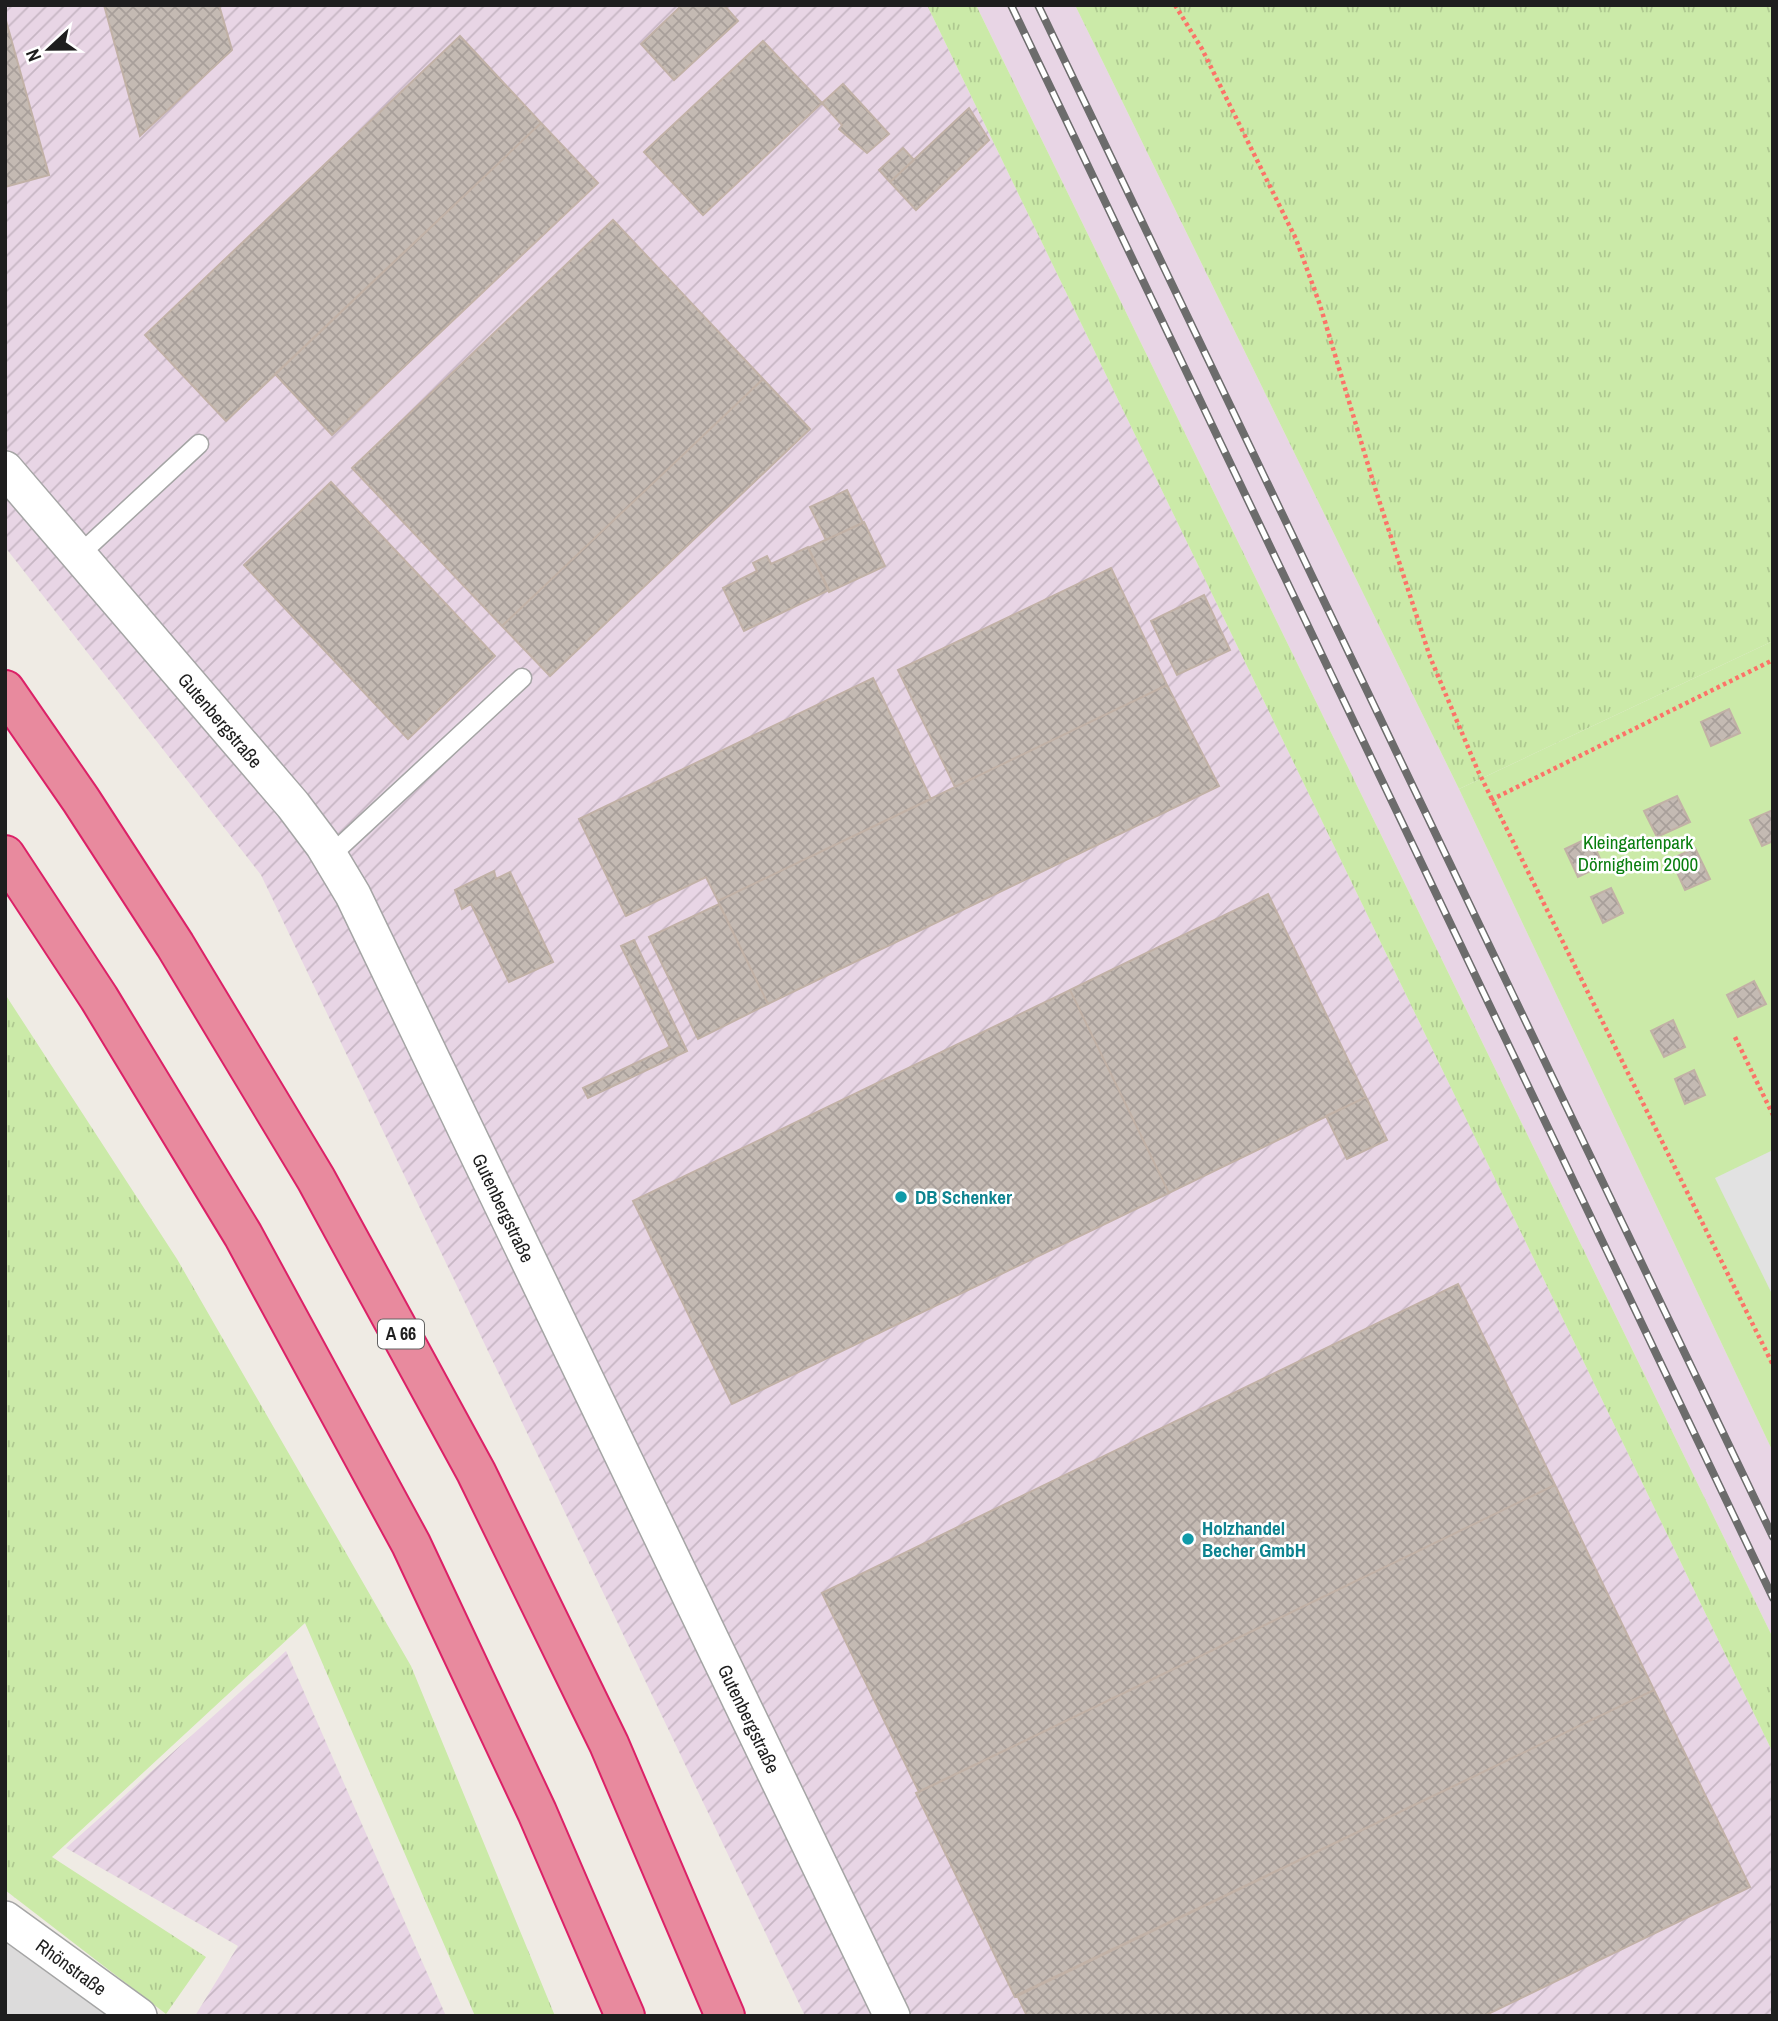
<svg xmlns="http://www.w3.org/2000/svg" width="1778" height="2021" font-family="'Archivo Narrow',sans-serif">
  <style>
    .residential { fill: #dcdbdb }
    .industrial { fill: url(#industrial-furrows) }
    .railway { fill: #e8d5e5 }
    .grass { fill: url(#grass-tufts) }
    .garden { fill: #cbeaa8 }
    .parking { fill: #e2e2e2 }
    .building { fill: url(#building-cross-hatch); stroke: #c1b1a6; stroke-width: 2 }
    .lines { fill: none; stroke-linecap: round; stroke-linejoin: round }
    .service-casing { stroke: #a5a5a5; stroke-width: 21 }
    .minor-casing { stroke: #a5a5a5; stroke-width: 38 }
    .motorway-casing { stroke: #dc2167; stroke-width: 42 }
    .path { stroke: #fc7368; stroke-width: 4.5; stroke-dasharray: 3.5 3.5; stroke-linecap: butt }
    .service { stroke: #fff; stroke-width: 18 }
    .minor { stroke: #fff; stroke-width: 35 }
    .motorway { stroke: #e88a9e; stroke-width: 38 }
    .rail-casing { stroke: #6c6c6c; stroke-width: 8 }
    .rail { stroke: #fff; stroke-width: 5; stroke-dasharray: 16; stroke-linecap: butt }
    .culture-dot { fill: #0f9aa8; stroke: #fff; stroke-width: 2.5 }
    .labels { text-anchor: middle; stroke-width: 5; stroke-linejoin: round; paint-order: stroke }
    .shield { fill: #fff; stroke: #626262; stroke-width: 2 }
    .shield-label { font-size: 18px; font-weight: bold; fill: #1e1e1e }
    .street-label { font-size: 19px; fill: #1e1e1e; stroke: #fff }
    .park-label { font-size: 19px; fill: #0a7e10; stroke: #fff }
    .culture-label { font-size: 19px; font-weight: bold; fill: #0d838f; stroke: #fff; text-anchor: start }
  </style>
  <defs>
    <pattern id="industrial-furrows" width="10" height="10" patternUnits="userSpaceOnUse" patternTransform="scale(1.75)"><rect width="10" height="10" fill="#e8d5e5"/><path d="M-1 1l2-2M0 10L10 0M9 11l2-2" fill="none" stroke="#c7b6c4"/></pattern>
    <pattern id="grass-tufts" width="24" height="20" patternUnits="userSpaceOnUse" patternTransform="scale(1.75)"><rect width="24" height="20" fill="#cbeaa8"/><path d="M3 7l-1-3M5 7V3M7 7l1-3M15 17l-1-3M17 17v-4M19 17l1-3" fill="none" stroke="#aec890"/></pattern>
    <pattern id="building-cross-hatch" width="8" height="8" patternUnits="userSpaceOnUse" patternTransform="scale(1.75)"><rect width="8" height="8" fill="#c4bab3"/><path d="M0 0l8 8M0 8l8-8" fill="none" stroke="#a89f9a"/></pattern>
  </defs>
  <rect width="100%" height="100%" fill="#efebe4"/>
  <path class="residential" d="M5,1938L115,2016H5Z"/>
  <path class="industrial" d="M5,5H927L1773,1753V2016H805L261,875L5,547Z
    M286,1651L446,2016H195L238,1946L66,1848Z"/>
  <path class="railway" d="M976,5H1075L1459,789L1773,1452V1638Z"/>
  <path class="grass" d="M927,5H976L1773,1638V1753Z
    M1075,5H1773V641L1459,789Z
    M5,994L177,1259L411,1666L555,2016H475L305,1623L52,1857L206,1957L166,2014L5,1890Z"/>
  <path class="garden" d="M1773,641V1452L1459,789Z"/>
  <path class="parking" d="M1773,1150V1296L1715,1178Z"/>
  <path class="building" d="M104,5H219L232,50L140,136Z
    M682,5H724L738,21L674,80L641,44Z
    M5,17L49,175L5,187Z
    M460,36L541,123L226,421L145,335Z
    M763,41L822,103L703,215L644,152Z
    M843,84L889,134L867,153L839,129L842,125L822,103Z
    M969,108L989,140L916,210L890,182Z
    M541,123L598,183L332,435L275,374Z
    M903,148L914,160L890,182L879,170Z
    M613,220L763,379L502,626L352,468Z
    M763,379L810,429L550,676L502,626Z
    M331,482L495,656L408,739L244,565Z
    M847,490L863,523L826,540L810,507Z
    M864,522L885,566L829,592L808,548Z
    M808,547L829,590L744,631L723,588L757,571L753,563L767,556L771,564Z
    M1111,568L1167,685L955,787L898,670Z
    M1204,595L1230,650L1177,675L1151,621Z
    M873,678L931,799L718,901L706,877L626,916L579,819Z
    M1167,685L1219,786L768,1004L718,901Z
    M1729,709L1740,733L1711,746L1701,722Z
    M1677,796L1690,822L1657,837L1644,811Z
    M1773,810V841L1762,846L1750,820Z
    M1590,837L1603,865L1578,877L1565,849Z
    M1695,848L1710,879L1685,890L1671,859Z
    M494,871L496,879L510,872L553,962L509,982L471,904L462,909L455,890Z
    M1611,888L1623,913L1603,923L1591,897Z
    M1268,894L1366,1097L1169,1193L1070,990Z
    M719,904L768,1004L698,1039L649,937Z
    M634,940L687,1051L588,1098L583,1088L670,1047L621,946Z
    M1754,981L1766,1004L1738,1017L1727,995Z
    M1070,990L1169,1193L732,1404L633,1201Z
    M1673,1020L1685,1047L1664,1057L1651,1031Z
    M1694,1070L1705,1095L1685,1104L1675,1079Z
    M1366,1097L1387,1140L1347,1159L1326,1116Z
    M1458,1284L1555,1485L919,1792L822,1593Z
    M1555,1485L1654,1690L1015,1997L916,1793Z
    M1654,1690L1750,1887L1484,2016H1027L1017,1995Z"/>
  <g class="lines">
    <defs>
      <path id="service" d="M79,555L199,444
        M330,856L522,678"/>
      <g id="minor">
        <path id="s1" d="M5,469L293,805L323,845L353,895L892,2016"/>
        <path id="s2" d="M5,1919L139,2016"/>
      </g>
      <path id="motorway" d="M5,690L81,800L175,945L316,1179L476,1472L609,1744L725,2016
        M5,855L99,998L243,1235L411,1544L537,1812L625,2016"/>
    </defs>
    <use href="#service" class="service-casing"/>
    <use href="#minor" class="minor-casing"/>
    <use href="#motorway" class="motorway-casing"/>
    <path class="path" d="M1175,5L1202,49L1296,239L1320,305L1375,488L1430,657L1478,771L1773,1365
      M1491,800L1773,660
      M1735,1037L1773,1115"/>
    <use href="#service" class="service"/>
    <use href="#minor" class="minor"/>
    <use href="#motorway" class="motorway"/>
    <defs>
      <path id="rail" d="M1011,5L1773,1598
        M1038,5L1773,1537"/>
    </defs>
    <use href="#rail" class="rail-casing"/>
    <use href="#rail" class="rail"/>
  </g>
  <g class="culture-dot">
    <circle cx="901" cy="1197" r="7"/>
    <circle cx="1188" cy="1539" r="7"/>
  </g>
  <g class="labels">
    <rect class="shield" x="378" y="1319.5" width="46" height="29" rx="5"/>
    <g class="shield-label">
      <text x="401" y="1340">A 66</text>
    </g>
    <g class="street-label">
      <text dy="7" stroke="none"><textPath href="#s1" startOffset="331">Gutenbergstraße</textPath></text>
      <text dy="7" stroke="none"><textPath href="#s1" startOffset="898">Gutenbergstraße</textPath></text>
      <text dy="7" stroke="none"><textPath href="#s1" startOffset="1465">Gutenbergstraße</textPath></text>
      <text dy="7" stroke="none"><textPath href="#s2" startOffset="82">Rhönstraße</textPath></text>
    </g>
    <g class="park-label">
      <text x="1638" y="849">Kleingartenpark<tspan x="1638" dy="22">Dörnigheim 2000</tspan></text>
    </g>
    <g class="culture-label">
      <text x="915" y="1204">DB Schenker</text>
      <text x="1202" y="1535">Holzhandel<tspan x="1202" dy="22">Becher GmbH</tspan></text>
    </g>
  </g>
  <rect width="1778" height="2021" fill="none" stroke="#1e1e1e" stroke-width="14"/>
  <g transform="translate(49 49) rotate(248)" stroke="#ffffff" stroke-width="5" paint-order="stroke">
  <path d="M0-5L12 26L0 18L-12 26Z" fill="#1e1e1e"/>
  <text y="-10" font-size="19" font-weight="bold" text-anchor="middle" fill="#1e1e1e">N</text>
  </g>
</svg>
